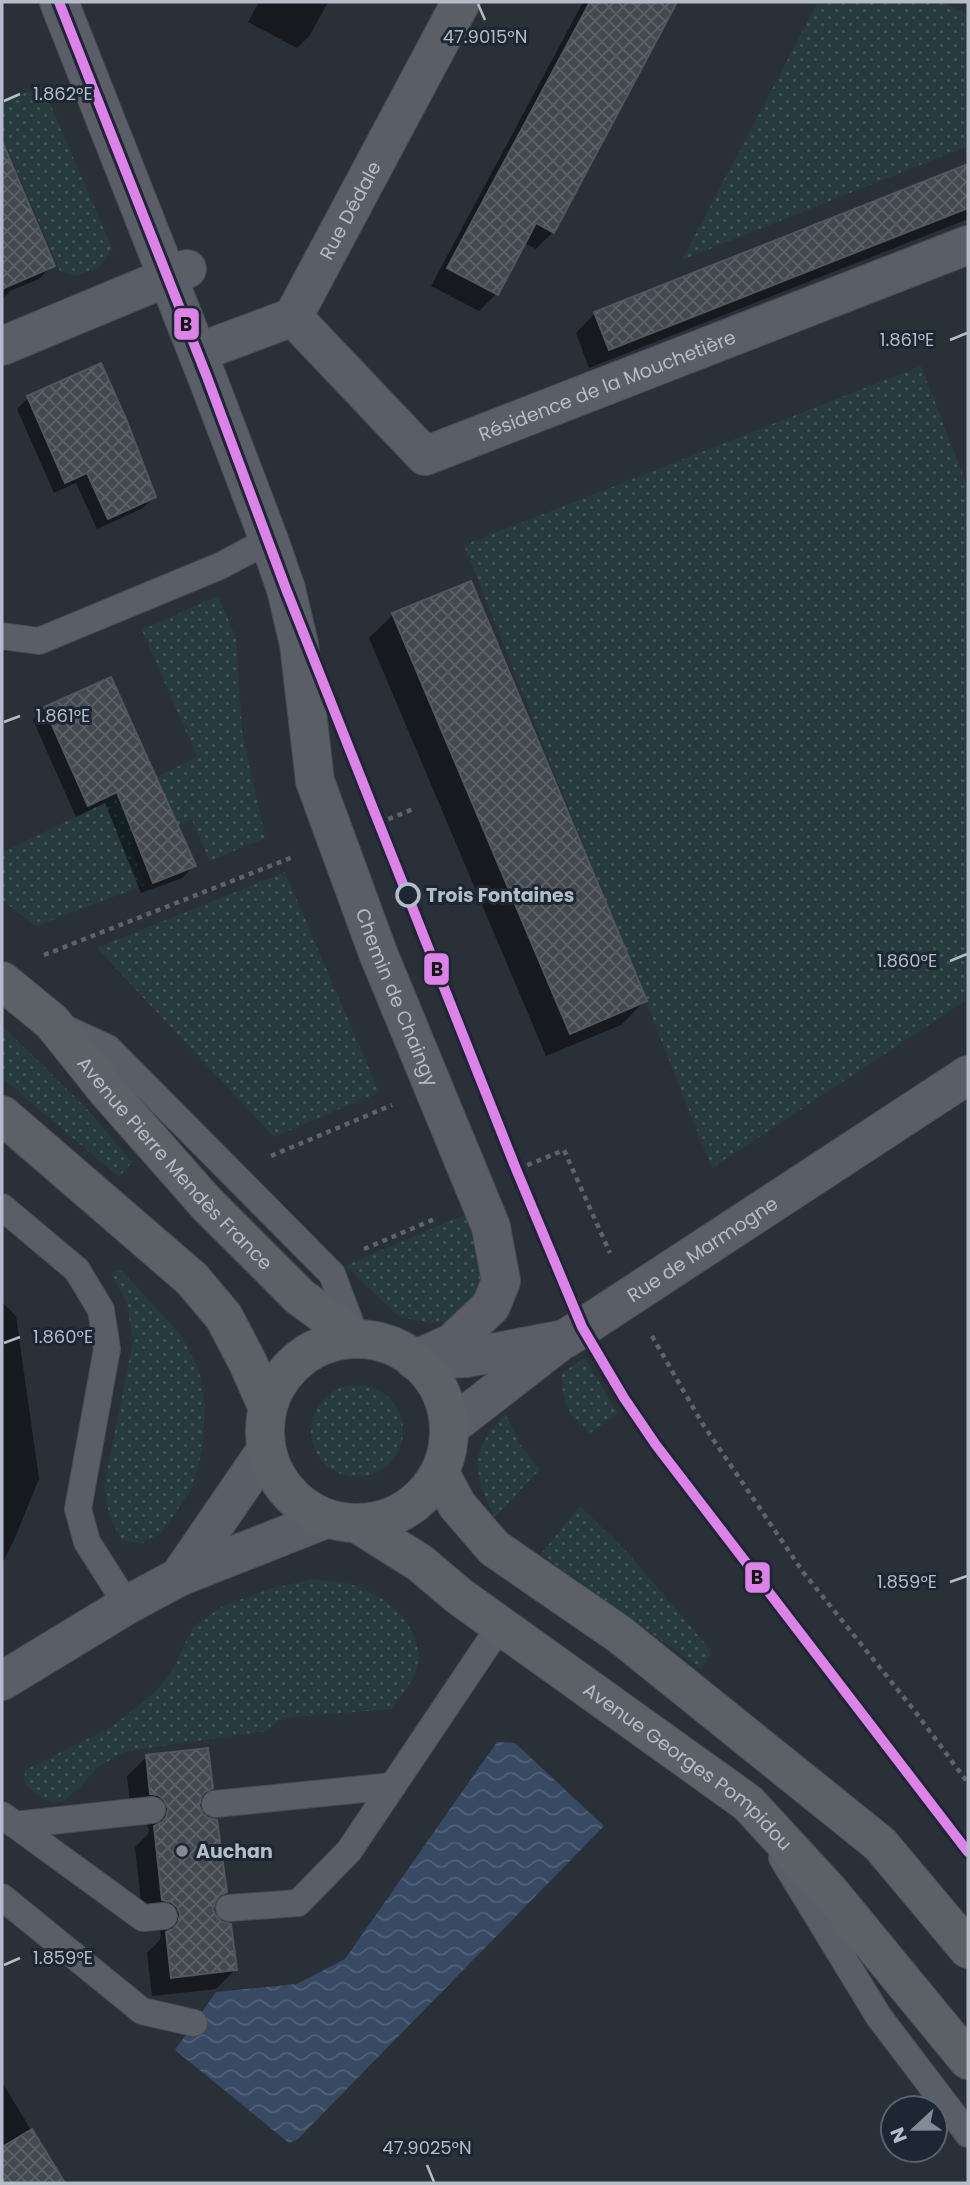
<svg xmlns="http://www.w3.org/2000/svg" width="970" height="2185" font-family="Poppins,sans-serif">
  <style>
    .grass { fill: url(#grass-dots) }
    .water { fill: url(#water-waves) }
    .shadow { fill: #0007 }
    .building { fill: url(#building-cross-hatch); stroke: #52575f; stroke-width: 2 }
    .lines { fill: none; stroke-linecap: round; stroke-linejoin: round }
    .service-casing { stroke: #484c53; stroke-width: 28 }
    .minor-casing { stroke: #484c53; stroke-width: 40 }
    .tertiary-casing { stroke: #484c53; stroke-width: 40 }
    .primary-casing { stroke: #484c55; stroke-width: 40 }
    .path { stroke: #5d636a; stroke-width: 4.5; stroke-dasharray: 5 5; stroke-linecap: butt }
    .service { stroke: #5a5e66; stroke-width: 26 }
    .minor { stroke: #5a5e66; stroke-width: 38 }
    .tertiary { stroke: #5a5e66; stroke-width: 38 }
    .primary { stroke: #5c6168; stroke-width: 38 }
    .tram-1-casing { stroke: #1d2633; stroke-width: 16 }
    .tram-1 { stroke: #dc82e8; stroke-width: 10 }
    .ticks { fill: none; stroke: #b4bcc9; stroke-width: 2.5 }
    .stop-dot { fill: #1d2633; stroke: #b4bcc9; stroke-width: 3.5 }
    .poi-dot { fill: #848b96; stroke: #1d2633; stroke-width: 2.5 }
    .labels { text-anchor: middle; stroke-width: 6; stroke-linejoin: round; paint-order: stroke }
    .street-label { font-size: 19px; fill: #b4bcc9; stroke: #1d2633 }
    .stop-label { font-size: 19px; font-weight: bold; fill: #b4bcc9; stroke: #1d2633; text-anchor: start }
    .poi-label { font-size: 19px; font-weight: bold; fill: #b4bcc9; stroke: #1d2633; text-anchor: start }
    .ticks-label { font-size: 18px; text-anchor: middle; fill: #b4bcc9; stroke: #1d2633; stroke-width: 6; stroke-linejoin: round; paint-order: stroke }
    .line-badge { stroke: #1d2633; stroke-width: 2.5 }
    .pale-badge-label { font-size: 19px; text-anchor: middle; font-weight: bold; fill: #111 }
  </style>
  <defs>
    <pattern id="grass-dots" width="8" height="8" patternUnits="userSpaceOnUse" patternTransform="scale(1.75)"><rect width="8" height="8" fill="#273a3e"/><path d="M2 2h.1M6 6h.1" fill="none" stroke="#445559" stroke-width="1.8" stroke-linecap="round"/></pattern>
    <pattern id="water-waves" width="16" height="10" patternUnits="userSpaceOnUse" patternTransform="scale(1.75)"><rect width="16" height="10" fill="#384963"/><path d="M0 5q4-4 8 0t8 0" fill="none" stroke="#526178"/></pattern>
    <pattern id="building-cross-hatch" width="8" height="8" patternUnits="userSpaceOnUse" patternTransform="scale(1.75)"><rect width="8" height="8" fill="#444950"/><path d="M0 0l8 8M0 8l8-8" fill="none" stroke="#5d6168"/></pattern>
  </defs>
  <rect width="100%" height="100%" fill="#2a3038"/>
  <path class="grass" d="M818,2H943L968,15V146L682,260Z
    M42,85L113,250L98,268L76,276L60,271L2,136V103Z
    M921,366L968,488V999L712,1168L464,545Z
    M218,596L236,638L242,731L265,838L209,861L192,820L129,845L145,885L36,926L2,900V853L197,757L142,630Z
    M285,872L379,1092L274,1137L97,948Z
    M2,1026L85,1107L132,1162L119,1177L2,1078Z
    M469,1213L485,1288L463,1315L434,1324L400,1317L345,1266Z
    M120,1269L181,1335L199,1370L205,1405L202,1451L191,1490L162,1532L141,1544L122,1540L110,1518L104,1487L133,1340L127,1304L111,1273Z
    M585,1358L618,1413L590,1433C568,1416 561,1400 562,1373Z
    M311 1431a46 46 0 1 1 92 0a46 46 0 1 1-92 0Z
    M505,1414L521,1446L540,1469L495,1517C472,1475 469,1451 505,1414Z
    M580,1506L629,1554L712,1652L701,1669L541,1554Z
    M312,1579C324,1581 337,1581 349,1584C385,1593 426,1627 417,1668C415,1679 398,1699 392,1709L282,1718L267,1731L127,1751L98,1767L78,1789L62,1802L46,1801L24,1784L25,1770L113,1726L154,1693L172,1671L193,1627L223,1606L270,1589Z"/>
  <path class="water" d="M497,1742L515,1743L604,1826L298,2139L289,2143L175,2050L216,1992L297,1984L345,1959Z"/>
  <path class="shadow" d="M259,2H328L310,35L297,48L248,22Z
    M583,2H679L675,6L553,232L536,249L524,243L496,294L479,311L431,286Z
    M968,166V219L589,368L576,333L595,313Z
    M26,203L52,265L39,279L10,291L2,300V213Z
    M28,398L154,497L143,508L97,529L76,483L54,493L17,409Z
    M470,583L645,1001L621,1025L546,1056L369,638L393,615Z
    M45,708L194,866L182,878L141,893L105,803L76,817L33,720Z
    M2,1302L16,1316L39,1479L14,1540L2,1564Z
    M147,1757L211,1788L199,1800L198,1806L225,1892L213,1904L212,1910L221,1923L236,1969L216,1989L152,1996L147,1953L160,1940L161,1934L158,1927L143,1920L135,1847L148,1834L149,1830L145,1820L131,1814L127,1776Z
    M2,2082L63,2183H2Z"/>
  <path class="building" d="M590,2H677L554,233L536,223L498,295L447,268Z
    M2,141L55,266L2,289Z
    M968,164V208L609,350L594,312Z
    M101,363L126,419L156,497L108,519L87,473L65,483L27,396Z
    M471,581L647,1001L570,1034L392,613Z
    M111,677L196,866L153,883L117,792L88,806L44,707Z
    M208,1748L213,1788L205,1792L201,1797L199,1806L203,1814L208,1818L217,1820L227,1892L220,1895L215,1901L213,1910L216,1916L222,1922L231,1924L237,1970L171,1978L166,1932L173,1929L178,1923L180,1914L177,1907L171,1902L162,1900L154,1826L162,1822L166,1817L168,1809L164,1800L158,1795L150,1794L146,1755Z
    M32,2129L65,2183H2V2147Z"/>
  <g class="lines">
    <defs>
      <path id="service" d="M2,636L39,641L220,566L269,540
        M60,1026L108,1048L332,1274L356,1338
        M2,1207L77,1270L101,1310L107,1349L78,1509L87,1542L127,1605
        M215,1804L393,1786
        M2,1815L143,1918L164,1916
        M15,1825L152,1810
        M782,1858L879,2017L968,2134
        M2,1897L142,2011L194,2023
        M229,1908L298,1903L349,1851L500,1626"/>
      <g id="minor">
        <path id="s1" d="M293,317L425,456L968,245"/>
        <path id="s2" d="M218,345L293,317L461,2"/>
        <path d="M2,346L187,269"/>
        <path d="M179,1577L266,1450"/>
        <path d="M2,1681L127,1605L179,1577L326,1519"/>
      </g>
      <g id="tertiary">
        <path id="s3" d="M59,2L207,377L269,540L286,589L299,644L315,781L378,953L491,1227L501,1281L491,1306L452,1343L414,1360"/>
        <path id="s4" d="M427,1360L466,1358L565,1339L968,1075"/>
        <path d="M450,1427L557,1344"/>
      </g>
      <g id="primary">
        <path id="s5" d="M2,981L52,1022L109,1093L206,1203L300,1297L356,1338"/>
        <path d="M2,1115L192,1279L224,1317L248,1363L267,1406"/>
        <circle cx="357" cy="1431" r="92"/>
        <path d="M440,1473L457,1505L494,1548L619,1634L880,1844L968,1949"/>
        <path id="s6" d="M358,1524L420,1563L459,1596L748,1803L829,1891L968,2060"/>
      </g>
    </defs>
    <use href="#service" class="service-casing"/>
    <use href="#minor" class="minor-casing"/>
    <use href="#tertiary" class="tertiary-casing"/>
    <use href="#primary" class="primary-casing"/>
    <path class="path" d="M379,823L413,809
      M44,955L293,857
      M271,1156L392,1105
      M518,1169L564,1150L610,1253
      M364,1249L437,1218
      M652,1336L702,1423L803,1572L914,1710L968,1783"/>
    <use href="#service" class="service"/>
    <use href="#minor" class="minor"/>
    <use href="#tertiary" class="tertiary"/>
    <use href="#primary" class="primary"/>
    <defs>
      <path id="tram-1" d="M59,2L207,377L286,589L516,1169L582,1327L624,1398L656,1445L968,1852"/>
    </defs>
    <use href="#tram-1" class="tram-1-casing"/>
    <use href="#tram-1" class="tram-1"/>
  </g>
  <path class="ticks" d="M478,4L485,20M4,101L20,94M950,340L967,333M4,722L20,716M950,961L967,954M4,1343L20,1337M950,1582L967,1576M4,1965L20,1958M427,2165L434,2182"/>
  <circle class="stop-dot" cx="408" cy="895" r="11"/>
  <circle class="poi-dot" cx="182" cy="1851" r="7"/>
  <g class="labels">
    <g class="street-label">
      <text dy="7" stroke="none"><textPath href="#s2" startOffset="201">Rue Dédale</textPath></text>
      <text dy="7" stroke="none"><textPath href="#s1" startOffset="387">Résidence de la Mouchetière</textPath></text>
      <text dy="7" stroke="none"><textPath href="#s3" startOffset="1055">Chemin de Chaingy</textPath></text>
      <text dy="7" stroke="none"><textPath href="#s5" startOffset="252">Avenue Pierre Mendès France</textPath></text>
      <text dy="7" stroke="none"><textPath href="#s4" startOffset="304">Rue de Marmogne</textPath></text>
      <text dy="7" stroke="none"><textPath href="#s6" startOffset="410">Avenue Georges Pompidou</textPath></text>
    </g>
    <g class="stop-label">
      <text x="426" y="902">Trois Fontaines</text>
    </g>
    <g class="poi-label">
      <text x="196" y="1858">Auchan</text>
    </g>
  </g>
  <g class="ticks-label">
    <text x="485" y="43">47.9015°N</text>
    <text x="63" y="100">1.862°E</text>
    <text x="907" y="346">1.861°E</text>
    <text x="63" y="722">1.861°E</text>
    <text x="907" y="967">1.860°E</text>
    <text x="63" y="1343">1.860°E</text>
    <text x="907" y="1588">1.859°E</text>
    <text x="63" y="1964">1.859°E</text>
    <text x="427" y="2154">47.9025°N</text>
  </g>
  <g class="line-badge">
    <rect x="173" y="307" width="27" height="34" rx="7" fill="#dc82e8"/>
    <rect x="423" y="952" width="27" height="34" rx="7" fill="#dc82e8"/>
    <rect x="744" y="1561" width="27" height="33" rx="7" fill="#dc82e8"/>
  </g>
  <g class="pale-badge-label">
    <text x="186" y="331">B</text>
    <text x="437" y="976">B</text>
    <text x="757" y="1584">B</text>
  </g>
  <rect width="970" height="2185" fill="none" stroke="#b4bcc9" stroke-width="7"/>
  <g transform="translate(914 2129) rotate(248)"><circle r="33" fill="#1d2633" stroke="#59626f" stroke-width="2"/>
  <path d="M0-5L12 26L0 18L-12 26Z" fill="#848b96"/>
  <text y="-10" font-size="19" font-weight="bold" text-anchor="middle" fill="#b4bcc9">N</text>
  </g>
</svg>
